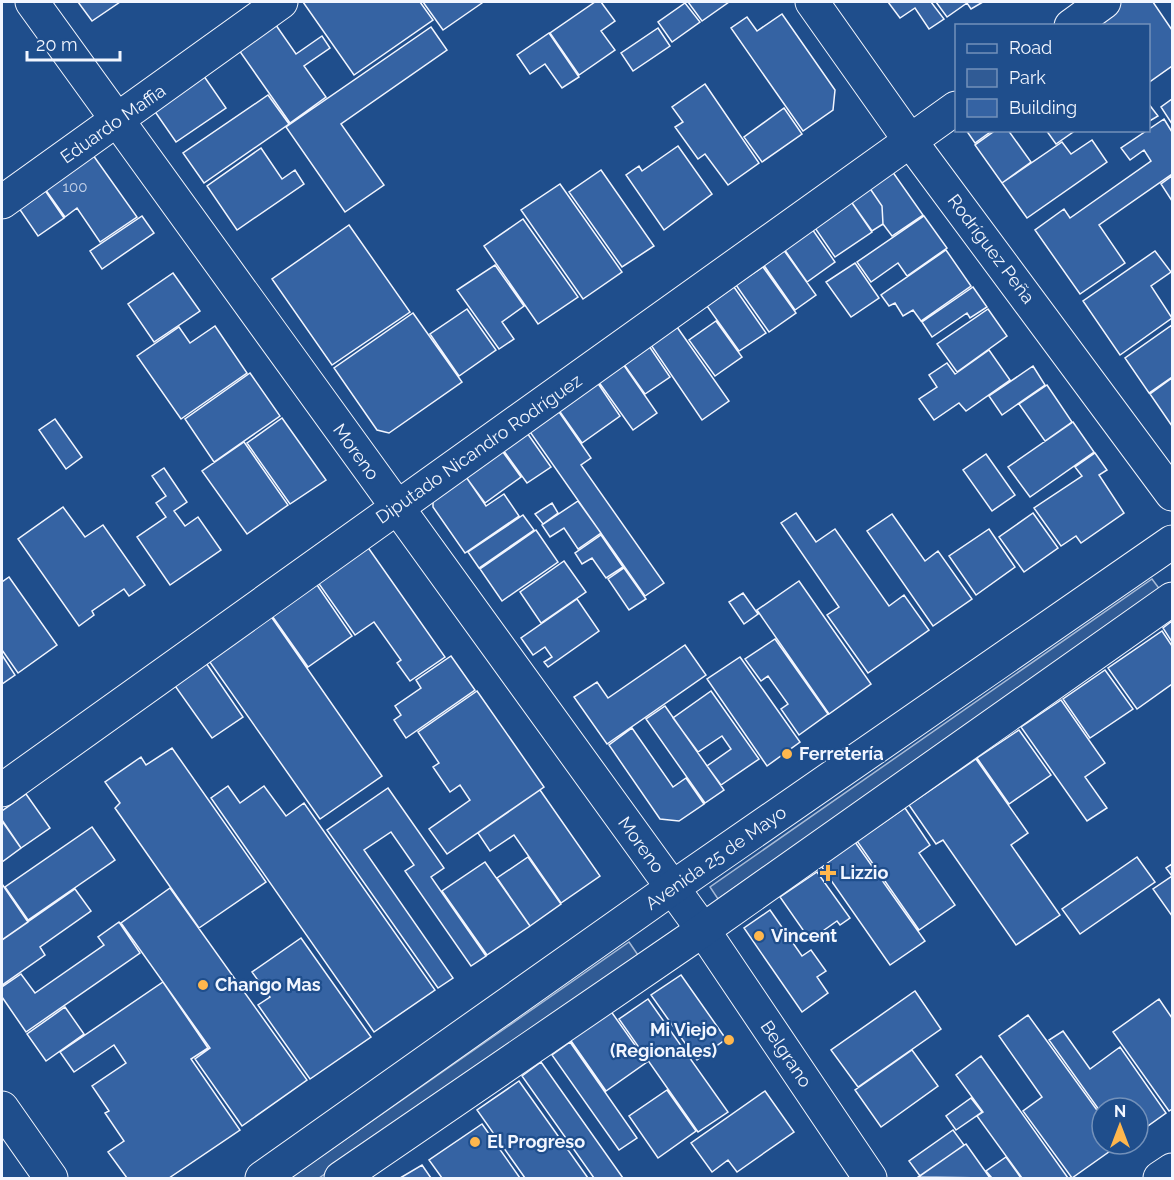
<svg xmlns="http://www.w3.org/2000/svg" width="1174" height="1180" font-family="Raleway,sans-serif">
  <style>
    .green { fill: #305b95; stroke: #a8bbd7; stroke-width: 1.5 }
    .building { fill: #3563a3; stroke: #f2f6ff; stroke-width: 1.5 }
    .lines { fill: none; stroke-linecap: round; stroke-linejoin: round }
    .minor-casing { stroke: #f2f6ff; stroke-width: 35 }
    .major-casing { stroke: #f2f6ff; stroke-width: 35 }
    .minor { stroke: #1f4e8c; stroke-width: 33 }
    .major { stroke: #1f4e8c; stroke-width: 33 }
    .poi-dot { fill: #ffb74d; stroke: #1f4e8c; stroke-width: 2 }
    .labels { text-anchor: middle; stroke-width: 4.5; stroke-linejoin: round; paint-order: stroke }
    .number-label { font-size: 15px; fill: #c3d1e8 }
    .street-label { font-size: 18px; fill: #f2f6ff; stroke: #1f4e8c }
    .poi-label { font-size: 18px; font-weight: bold; fill: #f2f6ff; stroke: #1f4e8c; text-anchor: start }
  </style>
  <rect width="100%" height="100%" fill="#1f4e8c"/>
  <path class="green" d="M1152,579L1161,591L718,899L710,887Z
    M629,942L638,955L319,1178H290Z"/>
  <path class="building" d="M78,2H120L92,21Z
    M303,2H420L433,20L354,75Z
    M423,2H481L482,3L443,30Z
    M595,2H601L615,21L601,31L615,50L579,75L550,33Z
    M688,2H729L702,21Z
    M888,2H931L944,19L929,29L915,8L900,18Z
    M936,2H983L971,9L967,3L947,17Z
    M1113,2H1153L1172,30V66L1148,83V26H1095Z
    M685,3L700,22L672,42L658,22Z
    M782,14L835,90L833,110L803,131L731,28L747,17L757,31Z
    M271,18L296,54L322,36L330,48L304,66L326,97L290,123L234,43Z
    M431,27L447,50L341,124L384,185L345,212L286,127Z
    M658,28L670,46L633,71L621,53Z
    M549,33L579,77L562,88L545,64L530,74L517,55Z
    M199,69L226,108L176,142L149,103Z
    M705,84L759,163L728,185L705,154L698,159L675,127L683,122L672,107Z
    M268,95L289,124L204,183L183,153Z
    M1172,99V124L1161,107Z
    M1148,103L1158,116L1148,122Z
    M784,108L802,134L762,162L744,137Z
    M1164,119L1172,132V174L1099,225L1125,263L1080,294L1035,230L1064,209L1070,218L1151,161L1144,150L1130,160L1121,148Z
    M966,130H993L975,143Z
    M996,130H1008L1031,162L1002,183L975,145Z
    M1046,130H1076L1056,144Z
    M1092,140L1107,162L1027,218L1002,183L1062,142L1071,154Z
    M678,146L712,194L664,230L626,175L639,166L642,171Z
    M88,148L137,217L100,242L77,208L65,217L40,182Z
    M261,148L282,179L295,170L304,184L237,230L207,186Z
    M601,170L654,246L622,267L569,192Z
    M892,171L923,215L892,236L883,224L882,206L869,187Z
    M1172,176V201L1161,184Z
    M40,183L64,218L38,236L14,201Z
    M560,184L622,272L583,299L521,210Z
    M869,187L882,206L883,224L872,231L850,200Z
    M850,200L872,232L835,257L813,225Z
    M142,216L154,233L102,269L90,251Z
    M924,216L947,248L907,276L898,263L871,282L857,262Z
    M523,219L578,297L538,324L484,246Z
    M349,225L410,312L332,365L272,279Z
    M810,226L835,262L807,282L782,246Z
    M783,249L816,295L795,310L763,264Z
    M946,250L971,286L921,321L913,310L903,316L895,303L889,306L881,295Z
    M1155,251L1171,272L1151,286L1172,318L1120,355L1083,301Z
    M855,263L879,298L851,317L826,282Z
    M495,265L524,306L502,322L514,339L499,349L457,290Z
    M763,267L796,313L769,332L736,285Z
    M173,273L200,311L154,342L128,304Z
    M734,287L766,333L739,351L707,306Z
    M973,287L987,307L970,318L967,313L932,337L922,322Z
    M467,309L496,350L459,376L430,334Z
    M988,309L1007,336L957,372L937,344Z
    M413,313L462,382L389,433L377,430L334,368Z
    M716,321L742,357L715,376L689,340Z
    M1172,325V377L1149,393L1125,358Z
    M215,326L247,373L181,419L137,356L179,327L190,343Z
    M677,327L729,401L702,420L651,345Z
    M649,346L670,377L645,394L623,363Z
    M989,350L1010,380L966,411L959,403L934,420L919,399L937,387L929,375L947,363L955,374Z
    M623,364L657,413L633,430L598,381Z
    M1033,366L1045,385L1002,415L989,396Z
    M250,373L280,416L214,462L185,419Z
    M1172,378V426L1150,394Z
    M597,382L620,416L582,443L558,409Z
    M1047,385L1072,422L1045,441L1019,404Z
    M557,409L591,458L581,465L664,583L645,596L528,429Z
    M282,418L326,480L290,504L247,443Z
    M55,419L82,457L66,469L39,430Z
    M1073,422L1094,452L1030,497L1008,467Z
    M525,430L551,467L527,483L501,447Z
    M244,442L288,505L247,534L202,471Z
    M500,448L521,477L485,503L463,473Z
    M1095,453L1107,470L1099,475L1124,513L1081,543L1076,536L1061,546L1034,508L1082,476L1075,467Z
    M986,454L1015,495L992,511L963,470Z
    M164,468L187,502L174,511L185,526L198,517L221,550L170,585L137,537L166,517L156,503L166,496L152,476Z
    M462,471L486,506L504,494L519,516L465,553L433,507V491Z
    M578,501L601,533L578,549L564,528L550,537L542,525Z
    M552,503L558,513L543,524L535,514Z
    M63,507L85,537L103,525L145,585L129,596L124,589L92,611L94,615L79,626L18,539Z
    M796,513L816,542L835,529L889,606L904,595L929,630L868,673L827,615L839,607L781,523Z
    M1033,513L1058,548L1024,572L999,537Z
    M892,514L925,561L938,551L972,599L933,626L867,531Z
    M523,515L534,530L479,568L468,552Z
    M989,529L1015,567L976,595L949,556Z
    M536,530L558,562L502,601L480,569Z
    M601,535L623,567L606,578L592,558L582,564L575,553Z
    M367,546L445,657L410,681L397,663L401,660L374,622L355,635L317,581Z
    M564,561L586,592L541,623L520,592Z
    M624,568L646,599L629,610L608,579Z
    M9,577L57,645L18,673L2,650V582Z
    M799,581L871,684L829,714L757,610Z
    M315,582L352,636L308,667L270,613Z
    M743,593L758,614L744,624L729,602Z
    M577,599L599,631L548,667L544,662L552,657L545,647L533,655L521,638Z
    M270,615L382,776L320,819L207,658Z
    M1172,621V642L1163,628Z
    M1162,631L1172,646V684L1137,709L1108,668Z
    M775,639L828,714L799,735L781,709L788,704L768,676L761,681L745,659Z
    M685,645L706,675L607,744L574,697L597,682L608,698Z
    M2,655L15,675L2,684Z
    M451,656L475,690L406,738L394,720L401,715L395,706L421,688L416,680Z
    M740,657L800,742L767,766L707,679Z
    M204,660L243,717L212,738L173,683Z
    M1105,670L1133,709L1090,738L1063,699Z
    M477,691L544,787L447,854L429,829L470,800L460,785L450,792L433,767L439,763L418,732Z
    M711,691L759,759L721,785L707,766L731,749L722,736L698,752L673,718Z
    M1061,700L1105,763L1085,777L1107,808L1087,821L1021,727Z
    M665,706L724,790L705,803L646,719Z
    M632,728L673,787L686,778L704,804L679,821L660,819L609,745Z
    M1019,730L1051,775L1009,804L977,758Z
    M172,748L266,882L199,928L115,808L120,803L105,782L141,757L146,765Z
    M976,759L1028,833L1011,845L1060,915L1016,945L943,840L936,844L909,805Z
    M228,786L240,803L264,786L286,816L304,803L435,990L374,1032L211,798Z
    M388,788L444,868L431,877L486,956L471,966L405,871L414,865L391,832L364,850L453,978L438,988L327,830Z
    M540,790L600,876L561,903L514,835L490,851L478,833Z
    M26,794L50,828L21,848L2,820V811Z
    M905,808L930,845L919,853L955,905L919,930L857,841Z
    M2,821L21,848L2,862Z
    M92,827L115,860L28,920L5,887Z
    M855,842L925,941L890,965L821,866Z
    M528,857L561,904L530,926L497,878Z
    M1137,857L1155,882L1080,934L1062,909Z
    M485,862L530,926L487,955L442,891Z
    M1172,864V916L1153,889L1172,876L1166,868Z
    M817,872L850,918L840,925L837,921L810,940L780,897Z
    M2,884L28,922L2,940Z
    M170,888L307,1080L242,1126L195,1059L210,1048L121,923Z
    M75,889L91,911L40,947L45,955L2,985V940Z
    M770,910L802,956L811,950L826,971L817,977L828,993L802,1012L744,928Z
    M119,922L140,953L26,1032L2,997V987L21,974L35,993L104,945L98,937Z
    M301,938L371,1037L310,1079L258,1005L270,997L252,972Z
    M681,975L726,1039L697,1060L651,995Z
    M163,982L208,1048L191,1059L240,1130L169,1178H127L108,1152L124,1141L105,1113L109,1111L92,1086L126,1063L114,1045L74,1072L60,1052Z
    M915,991L941,1029L858,1087L831,1050Z
    M648,999L728,1112L698,1132L619,1019Z
    M1159,999L1172,1018V1109L1169,1111L1113,1032Z
    M65,1007L84,1034L46,1061L27,1034Z
    M610,1010L647,1062L606,1091L569,1038Z
    M1028,1015L1102,1117V1144H1120L1072,1178L1023,1111L1042,1097L999,1036Z
    M1063,1031L1090,1069L1120,1047L1166,1113L1138,1133V1108H1102V1114L1049,1040Z
    M570,1042L637,1138L619,1150L552,1055Z
    M912,1050L938,1086L881,1127L855,1090Z
    M981,1056L1068,1178H1022L977,1116L983,1112L956,1075Z
    M541,1062L623,1178H594L522,1076Z
    M519,1081L588,1178H525L477,1110Z
    M667,1090L696,1131L658,1158L629,1116Z
    M765,1091L794,1132L737,1172L728,1160L712,1172L691,1143Z
    M971,1098L982,1112L956,1130L946,1116Z
    M482,1124L520,1178H442L429,1160Z
    M953,1130L964,1145L920,1176L909,1161Z
    M966,1144L990,1178L918,1177Z
    M1006,1157L1021,1178H992L986,1171Z
    M422,1165L431,1178H400Z"/>
  <g class="lines">
    <defs>
      <path id="minor" d="M32,2L703,930L870,1178
        M812,2L911,142L1172,494
        M1071,26L1104,2
        M2,202L281,2
        M2,790L956,108
        M1160,1178L1172,1170"/>
      <path id="major" d="M2,1108L51,1178
        M262,1178L672,888L1172,542
        M341,1178L703,930L1172,599"/>
    </defs>
    <use href="#minor" class="minor-casing"/>
    <use href="#major" class="major-casing"/>
    <use href="#minor" class="minor"/>
    <use href="#major" class="major"/>
  </g>
  <g class="poi-dot">
    <circle cx="787" cy="754" r="6"/>
    <path d="M825 864h6v6h6v6h-6v6h-6v-6h-6v-6h6z"/>
    <circle cx="759" cy="936" r="6"/>
    <circle cx="203" cy="985" r="6"/>
    <circle cx="729" cy="1040" r="6"/>
    <circle cx="475" cy="1142" r="6"/>
  </g>
  <g class="labels">
    <g class="number-label">
      <text x="75" y="192">100</text>
    </g>
    <g class="street-label">
      <text transform="translate(113 124) rotate(-35)" y="6">Eduardo Maffia</text>
      <text transform="translate(991 249) rotate(53)" y="6">Rodríguez Peña</text>
      <text transform="translate(479 449) rotate(-35)" y="6">Diputado Nicandro Rodríguez</text>
      <text transform="translate(356 452) rotate(54)" y="6">Moreno</text>
      <text transform="translate(641 845) rotate(54)" y="6">Moreno</text>
      <text transform="translate(716 858) rotate(-35)" y="6">Avenida 25 de Mayo</text>
      <text transform="translate(786 1054) rotate(56)" y="6">Belgrano</text>
    </g>
    <g class="poi-label">
      <text x="799" y="760">Ferretería</text>
      <text x="840" y="879">Lizzio</text>
      <text x="771" y="942">Vincent</text>
      <text x="215" y="991">Chango Mas</text>
      <text x="717" y="1036" text-anchor="end">Mi Viejo<tspan x="717" dy="21">(Regionales)</tspan></text>
      <text x="487" y="1148">El Progreso</text>
    </g>
  </g>
  <rect width="1174" height="1180" fill="none" stroke="#f2f6ff" stroke-width="6"/>
  <rect x="955" y="24" width="195" height="108" fill="#1f4e8c" stroke="#7391ba" stroke-width="1.5"/>
  <rect x="967" y="44" width="30" height="9" fill="#1f4e8c" stroke="#7391ba" stroke-width="1.5"/>
  <text x="1009" y="54" font-size="18" fill="#f2f6ff">Road</text>
  <rect x="967" y="69" width="30" height="18" fill="#305b95" stroke="#7391ba" stroke-width="1.5"/>
  <text x="1009" y="84" font-size="18" fill="#f2f6ff">Park</text>
  <rect x="967" y="99" width="30" height="18" fill="#3563a3" stroke="#7391ba" stroke-width="1.5"/>
  <text x="1009" y="114" font-size="18" fill="#f2f6ff">Building</text>
  <g transform="translate(1120 1126)"><circle r="28" fill="#1f4e8c" stroke="#7391ba" stroke-width="1.5"/>
  <path d="M0-4.5L10 22L0 15L-10 22Z" fill="#ffb74d"/>
  <text y="-9" font-size="16" font-weight="bold" text-anchor="middle" fill="#f2f6ff">N</text>
  </g>
  <path d="M27 51v9h93v-9" fill="none" stroke="#f2f6ff" stroke-width="3"/>
  <text x="36" y="51" font-size="18" fill="#f2f6ff" stroke="#1f4e8c" stroke-width="4.5" paint-order="stroke">20 m</text>
</svg>
